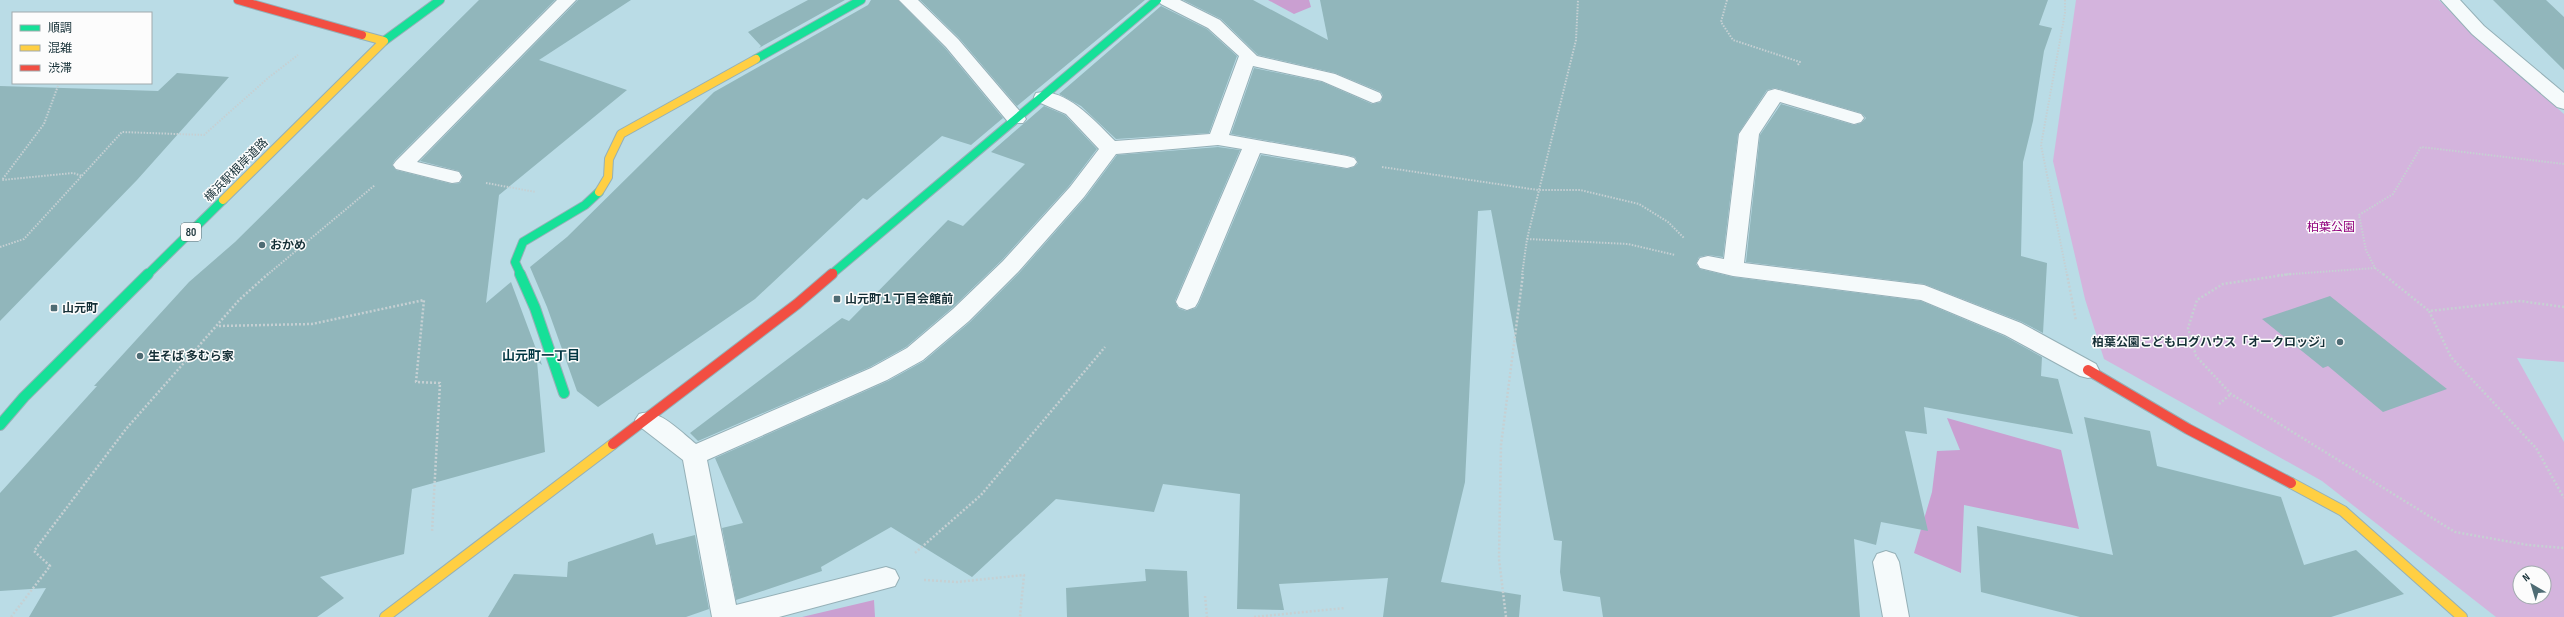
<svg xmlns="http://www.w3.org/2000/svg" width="2564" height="617" font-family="'Sofia Sans Condensed','Noto Sans JP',sans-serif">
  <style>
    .green { fill: #d4b4dd; fill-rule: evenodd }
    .forest { fill: #ca9fd1 }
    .building { fill: #91b6bb }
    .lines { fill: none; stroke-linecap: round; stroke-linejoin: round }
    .lane-casing { stroke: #95b0b7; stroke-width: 2 }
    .street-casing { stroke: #95b0b7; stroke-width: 2 }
    .fast-far1-casing { stroke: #95b0b7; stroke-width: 10 }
    .fast-casing { stroke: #95b0b7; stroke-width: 12 }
    .slow-far1-casing { stroke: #95b0b7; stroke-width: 10 }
    .slow-casing { stroke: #95b0b7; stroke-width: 12 }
    .jam-far1-casing { stroke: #95b0b7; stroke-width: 10 }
    .jam-casing { stroke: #95b0b7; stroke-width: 12 }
    .path-far1 { stroke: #c6d0d3; stroke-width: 2; stroke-dasharray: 1.5 1.5; stroke-linecap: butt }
    .path { stroke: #c6d0d3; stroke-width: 2.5; stroke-dasharray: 2 2; stroke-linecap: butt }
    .lane { fill: #f5fafb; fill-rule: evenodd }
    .street { fill: #f5fafb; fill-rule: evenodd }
    .fast-far1 { stroke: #16e098; stroke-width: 8 }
    .fast { stroke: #16e098; stroke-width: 10 }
    .slow-far1 { stroke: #ffcf43; stroke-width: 8 }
    .slow { stroke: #ffcf43; stroke-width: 10 }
    .jam-far1 { stroke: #f24e42; stroke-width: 8 }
    .jam { stroke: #f24e42; stroke-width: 10 }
    .poi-dot { fill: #4f6c74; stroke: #fcfcfc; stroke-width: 1.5 }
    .labels { text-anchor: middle; stroke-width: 3; stroke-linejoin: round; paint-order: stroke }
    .shield { fill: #fcfcfc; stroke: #5b6d72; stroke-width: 1 }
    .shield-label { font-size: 11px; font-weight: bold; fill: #163037 }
    .street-label { font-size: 12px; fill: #163037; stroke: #fcfcfc }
    .park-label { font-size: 12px; fill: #90017c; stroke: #fcfcfc }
    .poi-label { font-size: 12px; font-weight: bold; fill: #163037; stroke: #fcfcfc; text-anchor: start }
    .neighbourhood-label { font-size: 13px; font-weight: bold; fill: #023742; stroke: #fcfcfc }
  </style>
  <rect width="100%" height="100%" fill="#badce6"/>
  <path class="green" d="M2076,0H2439L2475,37L2564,114V362L2517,358L2564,442V617H2496L2322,481L2104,359L2085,299L2053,161ZM2520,573H2544V597H2520Z"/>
  <path class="forest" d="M1268,0H1309L1311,7L1294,14Z
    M1947,418L2061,450L2079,529L1964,505L1961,573L1914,553L1932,492L1937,451L1960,450Z
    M874,600L875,617H802Z"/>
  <path class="building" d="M479,0H555L395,160L392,165L396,170L452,184L460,183L463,176L459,171L420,161L578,0H631L539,60L627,90L499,195L486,303L511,282L542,365L537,361L545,452L412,489L404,554L320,577L344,598L317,617H29L46,588L0,591V493L97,386H94L189,282L235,242Z
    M808,0H845L759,48L761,46L748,32Z
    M871,0H898L945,48L1003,118L971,145L942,136L867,200L863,198L755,299L598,407L577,391L547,307L530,267L567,237L714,92L868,5Z
    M920,0H1145L1017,106L959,38Z
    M1183,0H1253L1328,40L1320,0H2048L2039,25L2052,28L2044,51L2033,121L2023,162L2021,256L2047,263L2043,333L2022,322L1924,284L1746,262L1760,135L1781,104L1854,125L1861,123L1866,118L1861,113L1775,88L1767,90L1738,134L1723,257L1708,255L1699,257L1696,264L1700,269L1733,277L1921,301L2004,336L2042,357L2041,376L2058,379L2073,434L1924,407L1927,434L1905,431L1928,531L1881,522L1876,545L1854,539L1860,617H1603L1600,597L1563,591L1560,572L1562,541L1554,540L1491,210L1478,211L1465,482L1441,582L1521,595L1519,617H1383L1388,578L1279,584L1284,610L1237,609L1240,494L1163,484L1154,512L1056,499L972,577L891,527L821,567L822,571L736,600L722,528L743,523L715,458L888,381L924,361L970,322L1020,272L1085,198L1117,155L1218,147L1240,150L1175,301L1178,308L1186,311L1196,308L1199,303L1261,155L1347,169L1354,167L1358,163L1355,157L1347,155L1231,134L1254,68L1322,82L1372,104L1381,102L1383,96L1381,92L1335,73L1258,55L1221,19Z
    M2493,0H2546L2564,17V70Z
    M1161,6L1207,29L1237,56L1209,133L1116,139L1081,106L1059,94Z
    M177,73L229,77L137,180L0,321V86L158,91Z
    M1044,106L1065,115L1097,149L1069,186L1002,260L952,308L906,347L870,367L698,441L690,433L842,318L849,321L948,220L963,226L1025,164L991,152Z
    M2330,296L2447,389L2383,412L2328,366L2323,368L2262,319Z
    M2084,417L2150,431L2157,466L2281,497L2304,565L2356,550L2404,594L2331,617H2080L1981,592L1977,526L2113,555Z
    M653,533L656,545L695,535L709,609L686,617H488L514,574L567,577L568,562Z
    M1145,569L1187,571L1189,617H1067L1066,588L1146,581Z"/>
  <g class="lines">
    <defs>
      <path id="lane" d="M557,0H576L417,162L459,172L462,177L459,182L452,183L396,169L393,165L396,161Z
        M1158,0H1180L1220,20L1257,56L1335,74L1380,93L1382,97L1380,101L1373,103L1322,81L1253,66L1229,135L1347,156L1354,158L1357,162L1354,166L1347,168L1260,153L1198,302L1195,307L1187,310L1179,307L1176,302L1242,149L1218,145L1116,154L1084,197L1019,271L969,321L923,360L887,380L707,460L736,605L886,567L895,570L899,578L895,586L779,617H712L683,460L639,426L635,420L639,414C658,407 681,432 696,444L871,368L907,348L953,309L1003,261L1070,187L1099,149L1066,114L1036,101L1034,97L1036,93C1065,86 1097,123 1115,141L1210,134L1239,56L1208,28L1161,4Z
        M1775,89L1861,114L1864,118L1861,122L1854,124L1780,102L1759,134L1744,263L1924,285L2021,323L2096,364L2099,370L2096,376L2088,378L2080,376L2005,335L1921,300L1733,276L1700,268L1697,263L1700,258L1708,256L1724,259L1739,134L1768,91Z
        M1886,551L1895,554L1899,562L1909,617H1883L1873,562L1877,554Z"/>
      <path id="street" d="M899,0H918L958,39L1023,115L1026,119L1023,123H1009L946,47Z
        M2441,0H2460L2484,26L2564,93V109L2557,107L2472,34Z"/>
      <path id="fast-far1" d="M384,41L440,0
        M756,59L861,0
        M833,273L1157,0
        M147,275L223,200
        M521,275L515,262L523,242L585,205L599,192"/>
      <path id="fast" d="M520,274L535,308L564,393
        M0,425L24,397L148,274"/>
      <path id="slow-far1" d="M599,192L608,177L609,159L621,134L756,59
        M223,200L384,41L362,35"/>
      <path id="slow" d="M2291,483L2343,511L2462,617
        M385,617L613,444"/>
      <path id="jam-far1" d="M238,0L362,35
        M830,275L833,273"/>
      <path id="jam" d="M2088,370L2188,429L2291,483
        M613,444L797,304L832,274"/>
    </defs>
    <use href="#lane" class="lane-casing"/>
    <use href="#street" class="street-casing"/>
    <use href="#fast-far1" class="fast-far1-casing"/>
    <use href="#fast" class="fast-casing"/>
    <use href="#slow-far1" class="slow-far1-casing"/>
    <use href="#slow" class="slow-casing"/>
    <use href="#jam-far1" class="jam-far1-casing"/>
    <use href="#jam" class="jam-casing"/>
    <path class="path-far1" d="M1727,0L1721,22L1733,40L1800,62L1797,66
      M2065,0V13L2041,145L2067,275
      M59,83L44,124L2,180L73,173L82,176
      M1382,167L1538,190H1580L1639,204L1668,222L1684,238
      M486,183L536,192
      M1527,239L1628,244L1675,255
      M0,247L24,239L122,132L204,135L268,78L298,55
      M2375,268L2384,275
      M267,275L375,185
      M1522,275L1527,239L1576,40L1578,0
      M2278,275L2375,268L2366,250L2359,215L2393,194L2421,147L2564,164"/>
    <path class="path" d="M2067,274L2076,321
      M2291,274L2223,284L2197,300L2188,328L2196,356L2231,394L2455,532L2528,545L2564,548
      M2383,274L2429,311
      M2564,307L2520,301L2429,311L2451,357L2536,448L2564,498
      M219,326L312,324L424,300L416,382L440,383L432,532
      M2219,404L2231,394
      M915,553L981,495L1105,347
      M924,580L957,582L1024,575L1020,617
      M1205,596L1207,617
      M11,617L50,566L34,551L126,429L239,300L268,274
      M1254,617L1345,608
      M1506,617L1499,559L1501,445L1523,274"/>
    <use href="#lane" class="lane"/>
    <use href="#street" class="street"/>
    <use href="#fast-far1" class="fast-far1"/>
    <use href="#fast" class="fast"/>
    <use href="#slow-far1" class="slow-far1"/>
    <use href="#slow" class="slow"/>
    <use href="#jam-far1" class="jam-far1"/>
    <use href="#jam" class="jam"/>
  </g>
  <g class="poi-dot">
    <circle cx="262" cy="245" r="4"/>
    <rect x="833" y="295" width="8" height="8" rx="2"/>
    <rect x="50" y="304" width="8" height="8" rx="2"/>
    <circle cx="2340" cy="342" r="4"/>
    <circle cx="140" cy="356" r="4"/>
  </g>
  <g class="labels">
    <rect class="shield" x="181" y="223" width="20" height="18" rx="3"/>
    <g class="shield-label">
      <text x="191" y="236">80</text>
    </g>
    <g class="street-label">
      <text transform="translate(236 170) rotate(-45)" y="4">横浜駅根岸道路</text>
    </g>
    <g class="park-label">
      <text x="2331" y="231">柏葉公園</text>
    </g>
    <g class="poi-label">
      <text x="270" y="249">おかめ</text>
      <text x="845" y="303">山元町１丁目会館前</text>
      <text x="62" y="312">山元町</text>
      <text x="2332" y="346" text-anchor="end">柏葉公園こどもログハウス「オークロッジ」</text>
      <text x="148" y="360">生そば 多むら家</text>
    </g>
    <g class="neighbourhood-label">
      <text x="541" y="360">山元町一丁目</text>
    </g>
  </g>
  <rect x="12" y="12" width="140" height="72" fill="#fcfcfc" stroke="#a0aaad"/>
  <rect x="20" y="25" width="20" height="6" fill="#16e098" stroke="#a0aaad"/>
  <text x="48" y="32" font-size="12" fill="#163037">順調</text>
  <rect x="20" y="45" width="20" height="6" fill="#ffcf43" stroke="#a0aaad"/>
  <text x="48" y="52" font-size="12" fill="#163037">混雑</text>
  <rect x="20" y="65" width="20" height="6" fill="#f24e42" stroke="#a0aaad"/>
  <text x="48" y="72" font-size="12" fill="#163037">渋滞</text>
  <g transform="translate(2532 585) rotate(322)"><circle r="19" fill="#fcfcfc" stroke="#a0aaad"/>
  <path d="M0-3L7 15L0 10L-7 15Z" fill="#4f6c74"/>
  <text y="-6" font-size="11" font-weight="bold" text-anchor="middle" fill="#163037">N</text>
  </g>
</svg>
